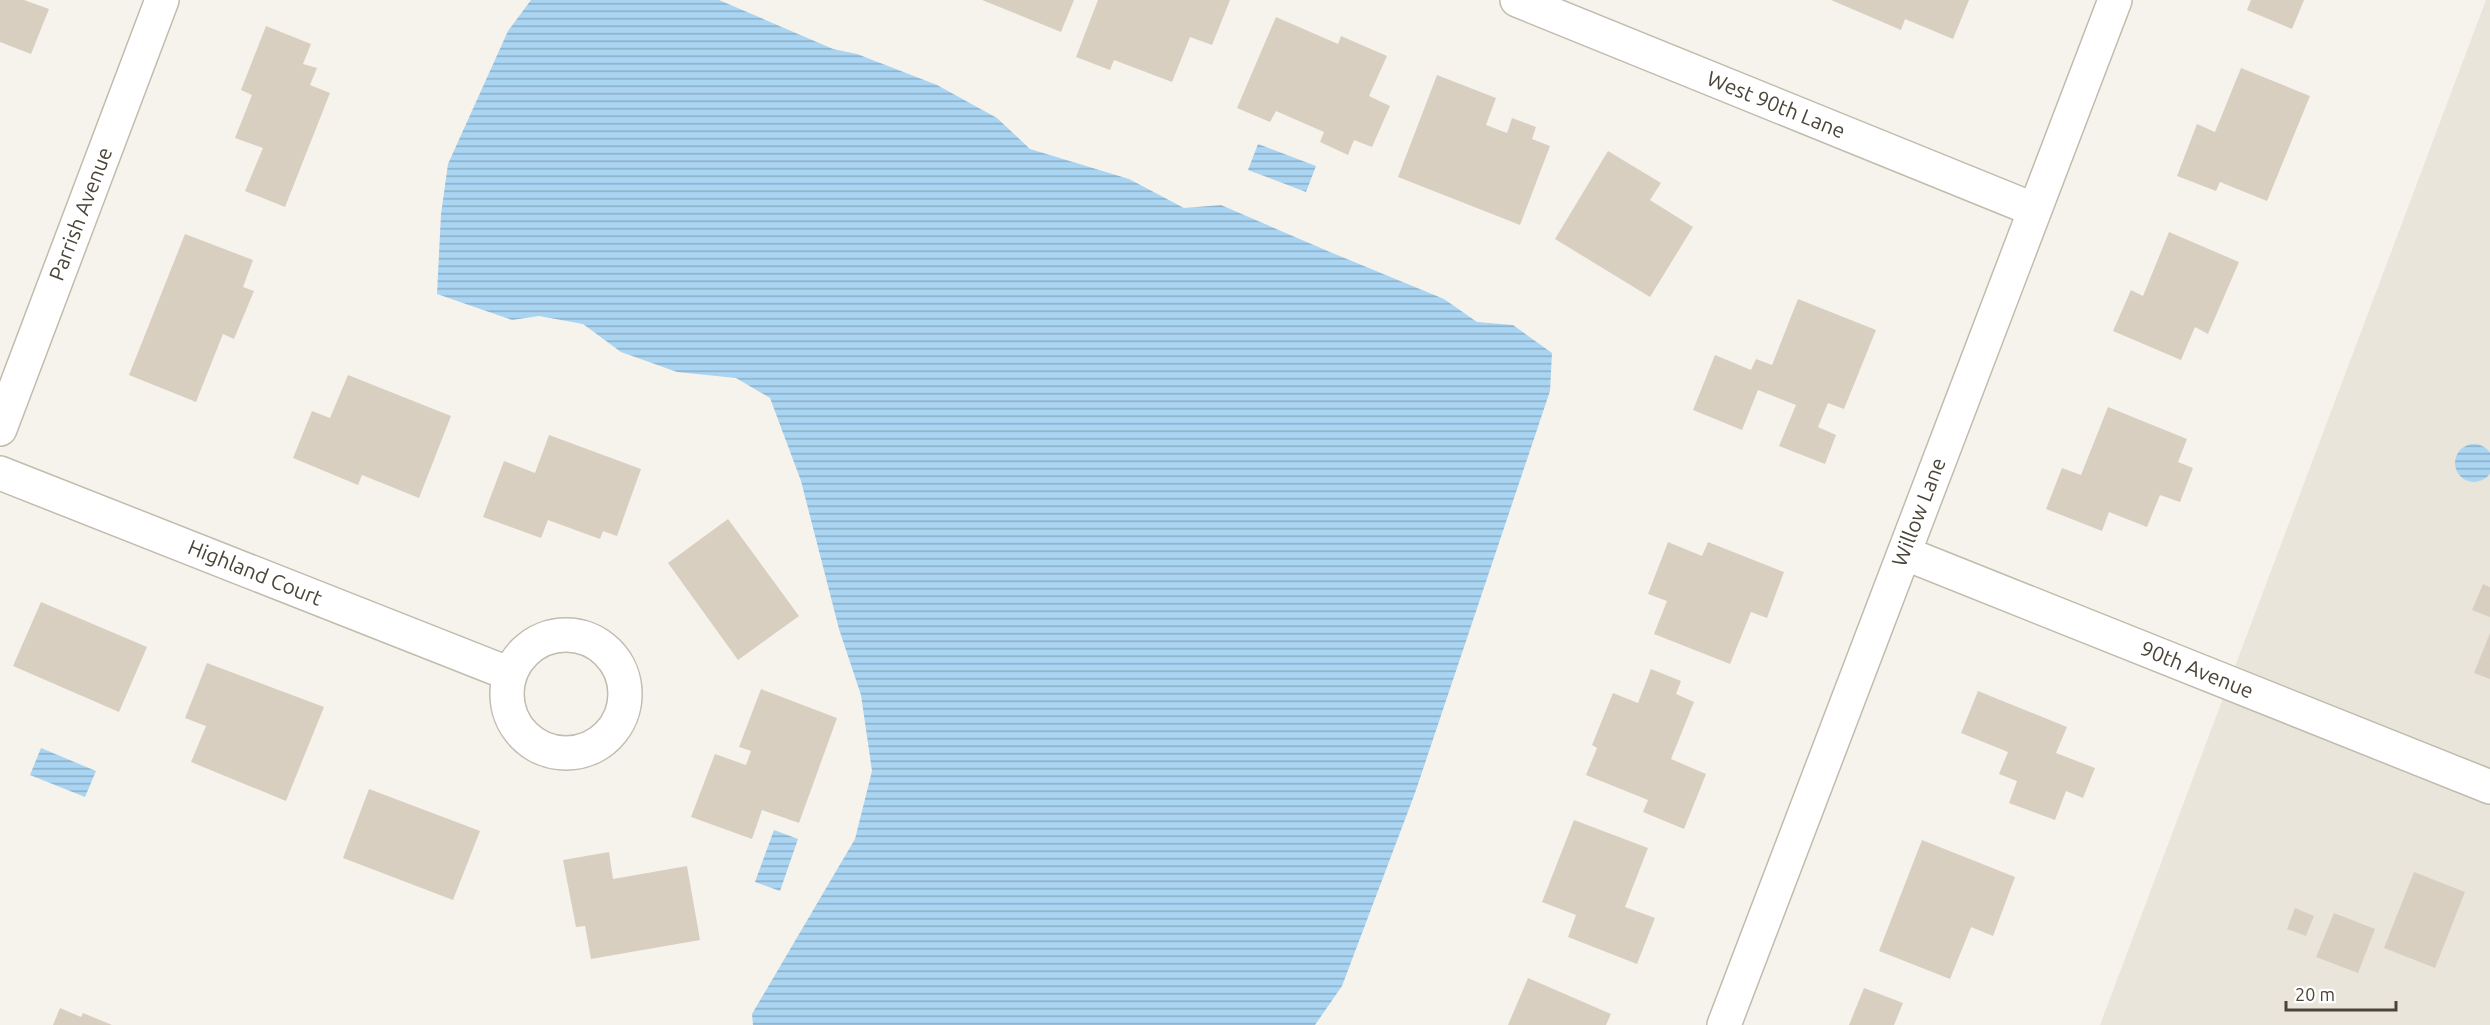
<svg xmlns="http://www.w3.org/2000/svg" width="2490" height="1025" font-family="Ubuntu,sans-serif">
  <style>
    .residential { fill: #eae5da }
    .water { fill: url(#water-rules) }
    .building { fill: #d8cfc1 }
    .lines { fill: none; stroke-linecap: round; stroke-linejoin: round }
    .minor-casing { stroke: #c2bbae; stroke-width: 36 }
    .minor { stroke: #fff; stroke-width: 33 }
    .labels { text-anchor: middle; stroke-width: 6; stroke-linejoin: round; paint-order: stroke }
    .street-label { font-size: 21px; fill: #4b4439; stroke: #fff }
  </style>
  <defs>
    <pattern id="water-rules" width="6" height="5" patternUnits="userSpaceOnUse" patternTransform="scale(1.5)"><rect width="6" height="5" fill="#a9d4f2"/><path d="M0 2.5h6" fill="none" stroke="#8caec5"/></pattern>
  </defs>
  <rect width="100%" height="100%" fill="#f6f3ec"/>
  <path class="residential" d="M2486,0H2490V1025H2100Z"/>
  <path class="water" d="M531,0H719L833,49L857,54L937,85L997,118L1030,149L1129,179L1184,208L1221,205L1330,252L1444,299L1477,322L1513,325L1552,353L1550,391L1415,793L1342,986L1315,1025H753L752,1014L855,839L872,771L861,695L839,629L801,481L770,398L736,378L677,372L621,352L583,324L539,316L512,320L437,294L441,214L448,164L508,31Z
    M1258,144L1316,166L1306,192L1248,170Z
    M2455 463a19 19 0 1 1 38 0a19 19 0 1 1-38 0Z
    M41,748L96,771L85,797L30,775Z
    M774,830L798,839L780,891L755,882Z"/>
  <path class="building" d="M0,0H24L49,9L31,54L0,42Z
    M982,0H1074L1061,32Z
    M1098,0H1230L1212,45L1190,37L1172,82L1114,60L1110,70L1076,57Z
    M1831,0H1969L1953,39L1905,19L1901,30Z
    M2251,0H2304L2292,29L2247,10Z
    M1276,17L1338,44L1341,36L1387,56L1369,96L1390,106L1372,147L1354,140L1348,155L1320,142L1324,132L1276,111L1270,122L1237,108Z
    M266,26L311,44L303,64L317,68L310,85L330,93L285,207L245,191L263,148L235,138L252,95L241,90Z
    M2241,68L2310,96L2267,201L2220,182L2216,191L2177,176L2197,124L2215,132Z
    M1437,75L1496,98L1486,125L1507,133L1512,118L1536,127L1532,139L1550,146L1520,225L1398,177Z
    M1608,151L1661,183L1650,200L1693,227L1650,297L1555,239Z
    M2169,232L2239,262L2208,334L2195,327L2181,360L2113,331L2131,290L2143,296Z
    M185,234L253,260L243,287L254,291L234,339L223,334L196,402L129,375Z
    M1798,299L1876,330L1844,409L1828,403L1818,427L1836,435L1825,464L1779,446L1796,405L1758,390L1742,430L1693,410L1715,355L1751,370L1756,359L1772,365Z
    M348,375L451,416L419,498L362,475L358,485L293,458L312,411L330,418Z
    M2108,407L2187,439L2178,462L2193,468L2180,502L2160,495L2147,527L2109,512L2102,531L2046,509L2062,468L2081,475Z
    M549,435L641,469L617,536L603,531L600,539L548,520L541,538L483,517L504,461L535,473Z
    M728,519L799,616L738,660L668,563Z
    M1668,542L1702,556L1708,542L1784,572L1767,618L1751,612L1730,664L1654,634L1667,601L1648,594Z
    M2483,584L2490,587V617L2472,610Z
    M41,602L147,647L119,712L13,666Z
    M2490,633V679L2474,673Z
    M207,663L324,707L286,801L191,762L206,726L185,718Z
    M1651,669L1681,681L1676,694L1694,702L1671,759L1706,774L1684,829L1643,812L1648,800L1586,775L1597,748L1592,745L1613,693L1638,703Z
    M761,689L837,718L799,823L762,810L752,839L691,817L715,754L746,765L751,751L739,747Z
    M1978,691L2067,727L2056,753L2095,768L2083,798L2066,791L2055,820L2009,803L2017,781L1999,774L2008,752L1961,733Z
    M369,789L480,831L453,900L343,858Z
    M1574,820L1648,848L1625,907L1655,918L1637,964L1568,937L1576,915L1542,902Z
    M1922,840L2015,877L1993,936L1971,927L1950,979L1879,951Z
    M609,852L613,879L687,866L700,940L591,959L585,926L576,927L563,860Z
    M2414,872L2465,892L2435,968L2384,948Z
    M2295,908L2314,916L2306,936L2287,929Z
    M2334,913L2375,929L2358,973L2316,957Z
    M1528,978L1611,1014L1606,1025H1508Z
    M1864,988L1903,1003L1894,1025H1849Z
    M60,1008L81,1017L83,1013L112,1025H53Z"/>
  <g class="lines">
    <defs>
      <path id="minor" d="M1517,0L2035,210
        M0,429L162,0
        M0,473L510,674
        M1904,553L2490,787
        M507 694a59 59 0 1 1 118 0a59 59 0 1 1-118 0Z
        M1724,1025L2115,0"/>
    </defs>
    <use href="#minor" class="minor-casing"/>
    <use href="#minor" class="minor"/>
  </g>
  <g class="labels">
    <g class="street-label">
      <text transform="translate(1776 105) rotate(22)" y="7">West 90th Lane</text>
      <text transform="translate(81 214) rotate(-69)" y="7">Parrish Avenue</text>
      <text transform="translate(1919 512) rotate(-69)" y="7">Willow Lane</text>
      <text transform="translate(255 573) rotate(22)" y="7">Highland Court</text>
      <text transform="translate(2197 670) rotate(22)" y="7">90th Avenue</text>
    </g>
  </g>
  <path d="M2286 1001v9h110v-9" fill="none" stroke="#4b4439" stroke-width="3"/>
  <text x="2295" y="1001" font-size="18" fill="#4b4439" stroke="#ffffff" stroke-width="4.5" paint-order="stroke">20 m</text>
</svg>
